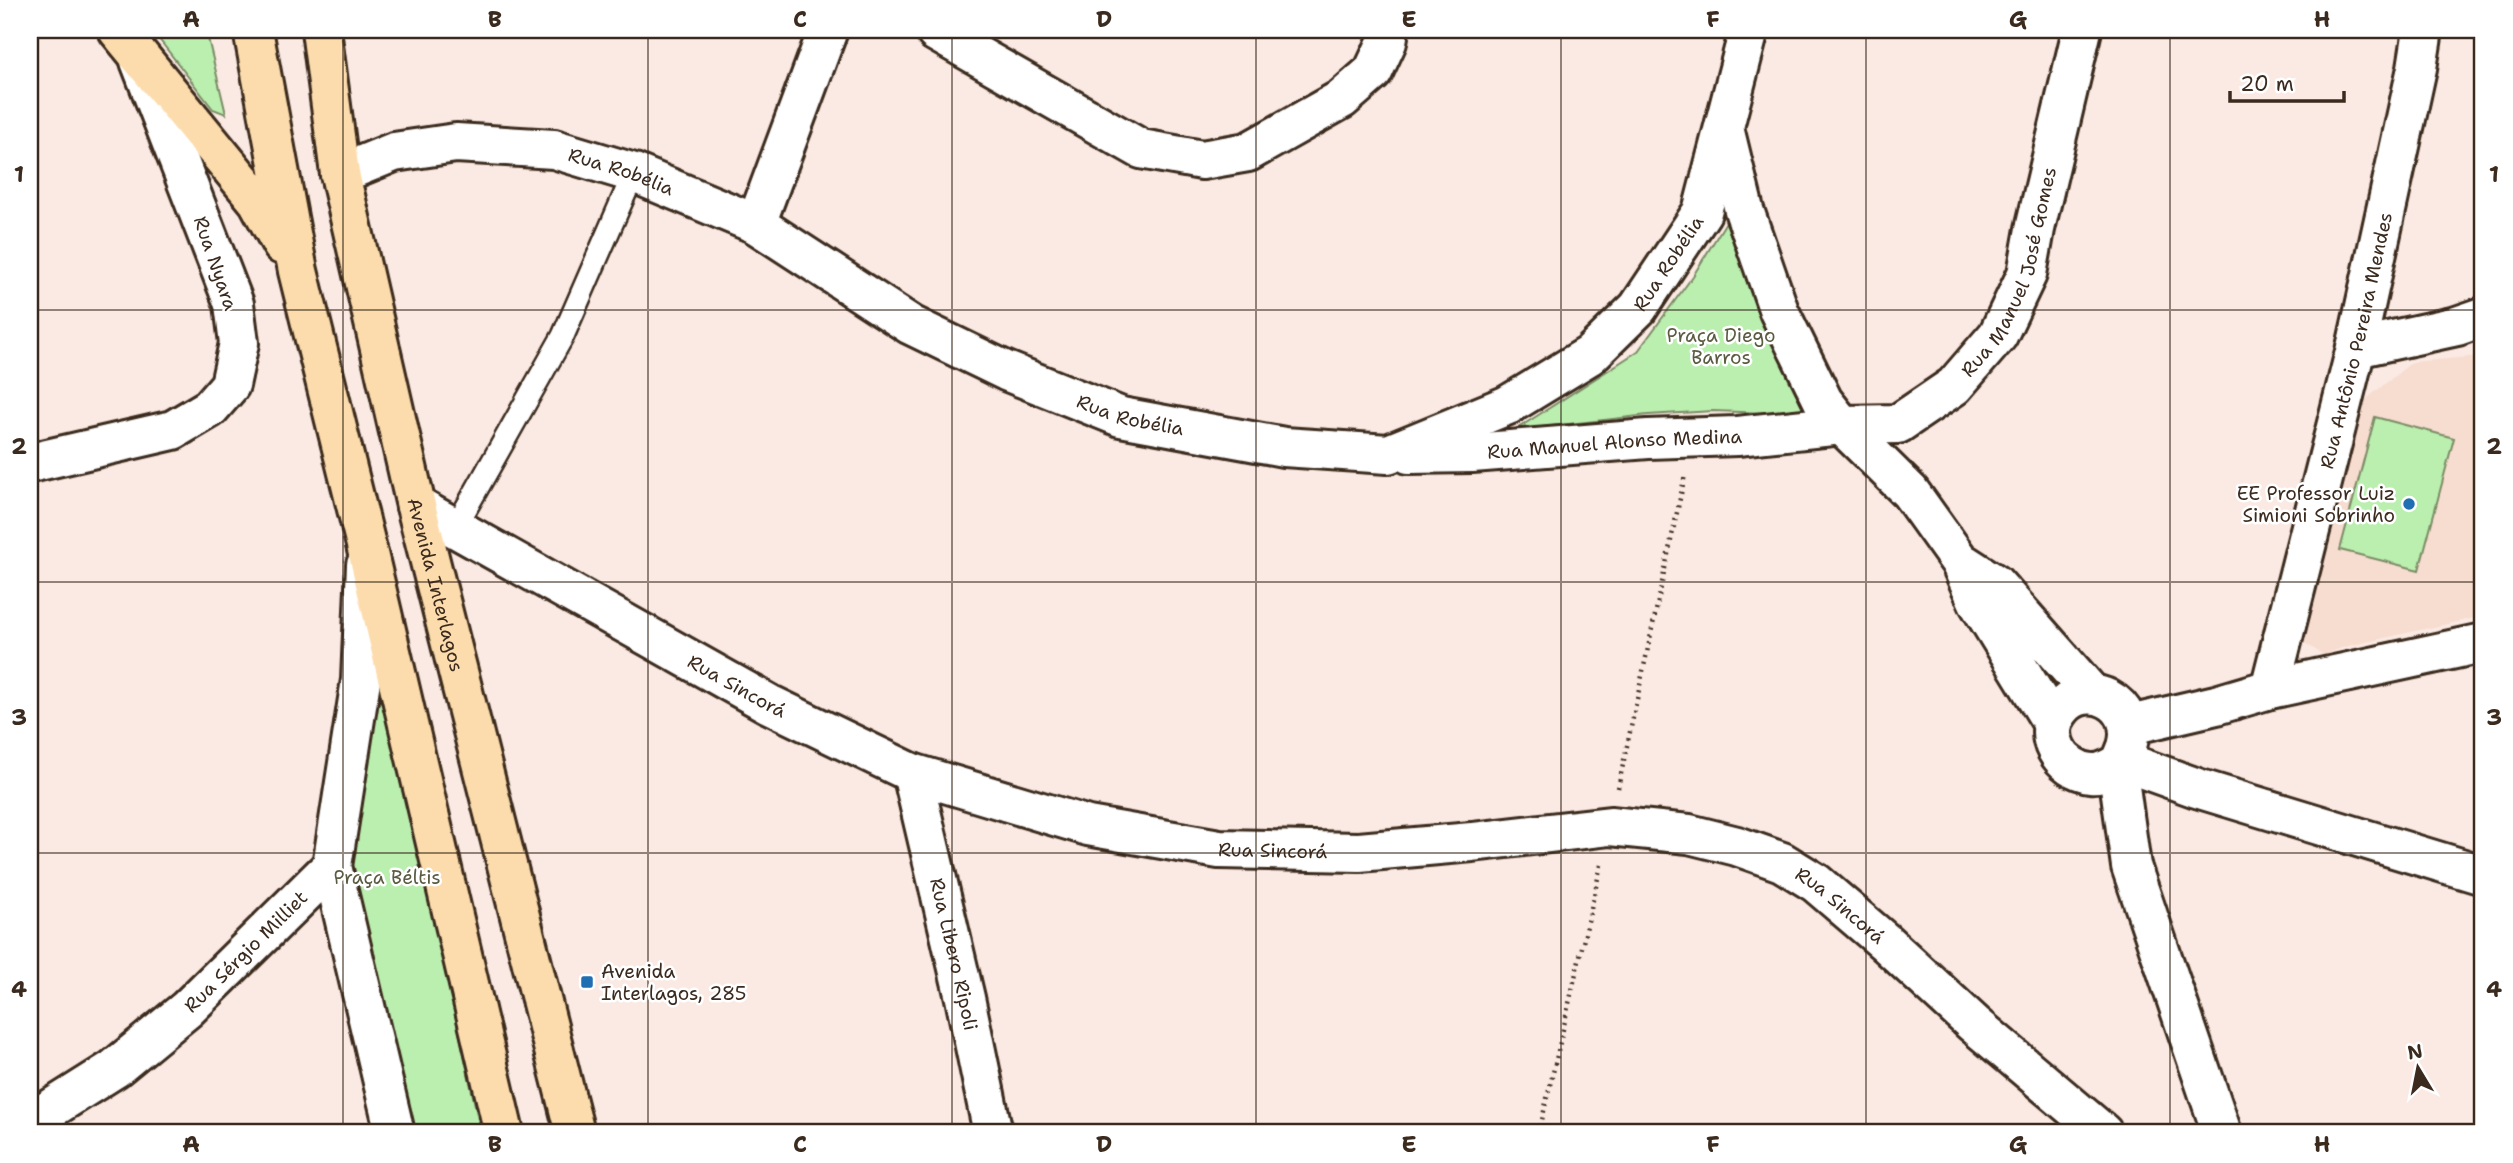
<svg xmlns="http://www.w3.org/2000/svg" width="2513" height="1163" font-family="'Shantell Sans',sans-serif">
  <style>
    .built { fill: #f7dcd0 }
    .green { fill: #bbefaf; stroke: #7b8c66; stroke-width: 2 }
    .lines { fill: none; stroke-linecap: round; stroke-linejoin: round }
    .service-casing { stroke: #3b2a1e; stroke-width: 26 }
    .minor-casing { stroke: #3b2a1e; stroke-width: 44 }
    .secondary-casing { stroke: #3b2a1e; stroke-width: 44 }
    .primary-casing { stroke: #3b2a1e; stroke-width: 44 }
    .path { stroke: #3b2a1e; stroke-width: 4.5; stroke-dasharray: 2 5; stroke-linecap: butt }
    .service { stroke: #fff; stroke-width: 21 }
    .minor { stroke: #fff; stroke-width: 38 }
    .secondary { stroke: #fff; stroke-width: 38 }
    .primary { stroke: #fcdcac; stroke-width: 38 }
    .grid { fill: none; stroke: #3b2a1e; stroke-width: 2; stroke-opacity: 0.55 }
    .poi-dot { fill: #1f6fb2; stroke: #fff; stroke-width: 2.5 }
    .labels { text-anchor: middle; stroke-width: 5; stroke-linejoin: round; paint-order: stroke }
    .street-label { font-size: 19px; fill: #3b2a1e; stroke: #fff }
    .park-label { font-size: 19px; fill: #5b5b42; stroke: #fff }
    .poi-label { font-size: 19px; fill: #3b2a1e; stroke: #fff; text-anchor: end }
    .neatline { fill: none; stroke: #3b2a1e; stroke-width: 2.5 }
    .grid-label { font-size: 23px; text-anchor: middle; font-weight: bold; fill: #3b2a1e }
  </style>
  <rect width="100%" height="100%" fill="#faeae3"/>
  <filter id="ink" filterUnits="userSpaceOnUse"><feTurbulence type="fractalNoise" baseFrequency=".0143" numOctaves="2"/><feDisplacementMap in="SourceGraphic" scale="14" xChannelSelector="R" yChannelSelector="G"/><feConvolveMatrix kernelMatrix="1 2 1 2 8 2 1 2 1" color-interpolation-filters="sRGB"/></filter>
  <g filter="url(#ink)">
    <path class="built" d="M2483,356V616L2344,647L2323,655L2305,643L2306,607L2364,401L2412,362Z"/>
    <path class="green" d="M152,30H206L226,114L213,109Z
      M1729,217L1823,415L1713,411L1648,415L1515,430L1638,351L1693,276Z
      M2375,417L2454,438L2419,570L2340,550Z
      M373,635L481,1133H411L347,868Z"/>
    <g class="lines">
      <defs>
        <path id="service" d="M455,528L563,336L634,173"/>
        <g id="minor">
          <path d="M936,32L1141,149L1202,160L1248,152L1342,99L1373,72L1387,42L1389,30"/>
          <path d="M1725,132L1744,210L1779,311L1823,401L1842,425L1910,492L1960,562L1978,602L2053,724"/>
          <path id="s1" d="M340,174L394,152L456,143L554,149L634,173L756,224L911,325L1006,371L1121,417L1284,447L1388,454L1508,405L1590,355L1638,308L1702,212L1749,30"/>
          <path d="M756,224L828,30"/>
          <path d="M2356,348L2457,326L2483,317"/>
          <path id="s2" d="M1409,454L1472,453L1648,439L1737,436L1842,425L1898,424L1954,386L1998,335L2027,274L2035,229L2082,30"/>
          <path d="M30,463L173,430L210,408L230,385L239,343L234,304L140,61"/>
          <path id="s3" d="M416,506L769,704L912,773L1088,826L1219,849L1359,852L1472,842L1610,826L1689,834L1737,846L1782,862L1816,883L1885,942L1974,1024L2103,1133"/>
          <path d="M1964,564L1995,584L2092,694"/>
          <path id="s4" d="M2270,689L2356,348L2417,68L2423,30"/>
          <path d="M2130,725L2216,705L2270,689L2483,643"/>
          <path d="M2122,761L2197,788L2483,875"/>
          <path d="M2117,765C2109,769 2101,774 2091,773C2061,770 2039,735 2061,709C2086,677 2140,702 2127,747C2124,754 2123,760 2117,765L2131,866L2222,1133"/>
          <path id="s5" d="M912,773L965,998L993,1133"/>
          <path id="s6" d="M30,1122L114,1069L187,1009L332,866"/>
        </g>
        <path id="secondary" d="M366,565L361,680L332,866L395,1133"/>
        <g id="primary">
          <path d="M118,30L258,201L282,245"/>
          <path d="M253,30L298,271L366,545L504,1133"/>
          <path id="s7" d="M321,30L340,174L416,506L575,1133"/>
        </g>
      </defs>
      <use href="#service" class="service-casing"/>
      <use href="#minor" class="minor-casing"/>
      <use href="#secondary" class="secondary-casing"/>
      <use href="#primary" class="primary-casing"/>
      <path class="path" d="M1618,788L1685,475
        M1539,1133L1601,865"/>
      <use href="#service" class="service"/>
      <use href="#minor" class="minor"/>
      <use href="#secondary" class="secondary"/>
      <use href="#primary" class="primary"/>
    </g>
  </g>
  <path class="grid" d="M343,30V1133M648,30V1133M952,30V1133M1256,30V1133M1561,30V1133M1866,30V1133M2170,30V1133M30,310H2483M30,582H2483M30,853H2483"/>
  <g class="poi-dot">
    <circle cx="2409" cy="504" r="7"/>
    <rect x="580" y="975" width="14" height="14" rx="3.5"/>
  </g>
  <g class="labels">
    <g class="street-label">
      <text dy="7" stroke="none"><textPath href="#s1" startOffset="290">Rua Robélia</textPath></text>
      <text dy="7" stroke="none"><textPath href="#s1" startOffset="1466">Rua Robélia</textPath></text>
      <text transform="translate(216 263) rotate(71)" y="7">Rua Nyara</text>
      <text dy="7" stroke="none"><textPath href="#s2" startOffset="688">Rua Manuel José Gomes</textPath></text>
      <text dy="7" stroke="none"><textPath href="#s4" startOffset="359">Rua Antônio Pereira Mendes</textPath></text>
      <text dy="7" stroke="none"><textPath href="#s1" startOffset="858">Rua Robélia</textPath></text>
      <text dy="7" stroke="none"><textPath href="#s2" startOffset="206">Rua Manuel Alonso Medina</textPath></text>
      <text dy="7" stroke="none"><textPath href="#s7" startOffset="567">Avenida Interlagos</textPath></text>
      <text dy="7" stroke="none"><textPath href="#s3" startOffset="368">Rua Sincorá</textPath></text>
      <text dy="7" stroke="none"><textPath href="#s3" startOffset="934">Rua Sincorá</textPath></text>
      <text dy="7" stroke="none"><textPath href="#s3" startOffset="1522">Rua Sincorá</textPath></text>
      <text dy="7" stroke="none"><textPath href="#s6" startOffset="276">Rua Sérgio Milliet</textPath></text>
      <text dy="7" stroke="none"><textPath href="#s5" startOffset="186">Rua Libero Ripoli</textPath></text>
    </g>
    <g class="park-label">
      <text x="1721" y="342">Praça Diego<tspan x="1721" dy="22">Barros</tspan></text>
      <text x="387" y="884">Praça Béltis</text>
    </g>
    <g class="poi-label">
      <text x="2395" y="500">EE Professor Luiz<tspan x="2395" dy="22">Simioni Sobrinho</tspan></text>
      <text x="601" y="978" text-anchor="start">Avenida<tspan x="601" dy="22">Interlagos, 285</tspan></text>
    </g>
  </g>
  <rect width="2513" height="1163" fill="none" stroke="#fff" stroke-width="77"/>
  <g transform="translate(2418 1068) rotate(350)" stroke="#ffffff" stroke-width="5" paint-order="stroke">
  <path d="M0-5L12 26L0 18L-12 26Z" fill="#3b2a1e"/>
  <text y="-10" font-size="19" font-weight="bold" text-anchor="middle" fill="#3b2a1e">N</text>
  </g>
  <path d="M2230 91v10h114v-10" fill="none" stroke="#3b2a1e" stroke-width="3.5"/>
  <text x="2240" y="91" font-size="21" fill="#3b2a1e" stroke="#ffffff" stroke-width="5" paint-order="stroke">20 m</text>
  <rect x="38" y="38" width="2436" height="1086" class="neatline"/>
  <g class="grid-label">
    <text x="191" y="27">A</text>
    <text x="495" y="27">B</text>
    <text x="800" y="27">C</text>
    <text x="1104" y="27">D</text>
    <text x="1409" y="27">E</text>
    <text x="1713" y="27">F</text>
    <text x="2018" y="27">G</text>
    <text x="2322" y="27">H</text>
    <text x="19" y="182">1</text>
    <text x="2494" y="182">1</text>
    <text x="19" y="454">2</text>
    <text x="2494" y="454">2</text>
    <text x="19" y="725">3</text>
    <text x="2494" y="725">3</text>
    <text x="19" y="997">4</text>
    <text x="2494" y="997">4</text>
    <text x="191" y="1152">A</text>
    <text x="495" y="1152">B</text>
    <text x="800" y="1152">C</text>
    <text x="1104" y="1152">D</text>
    <text x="1409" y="1152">E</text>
    <text x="1713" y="1152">F</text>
    <text x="2018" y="1152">G</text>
    <text x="2322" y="1152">H</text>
  </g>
</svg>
